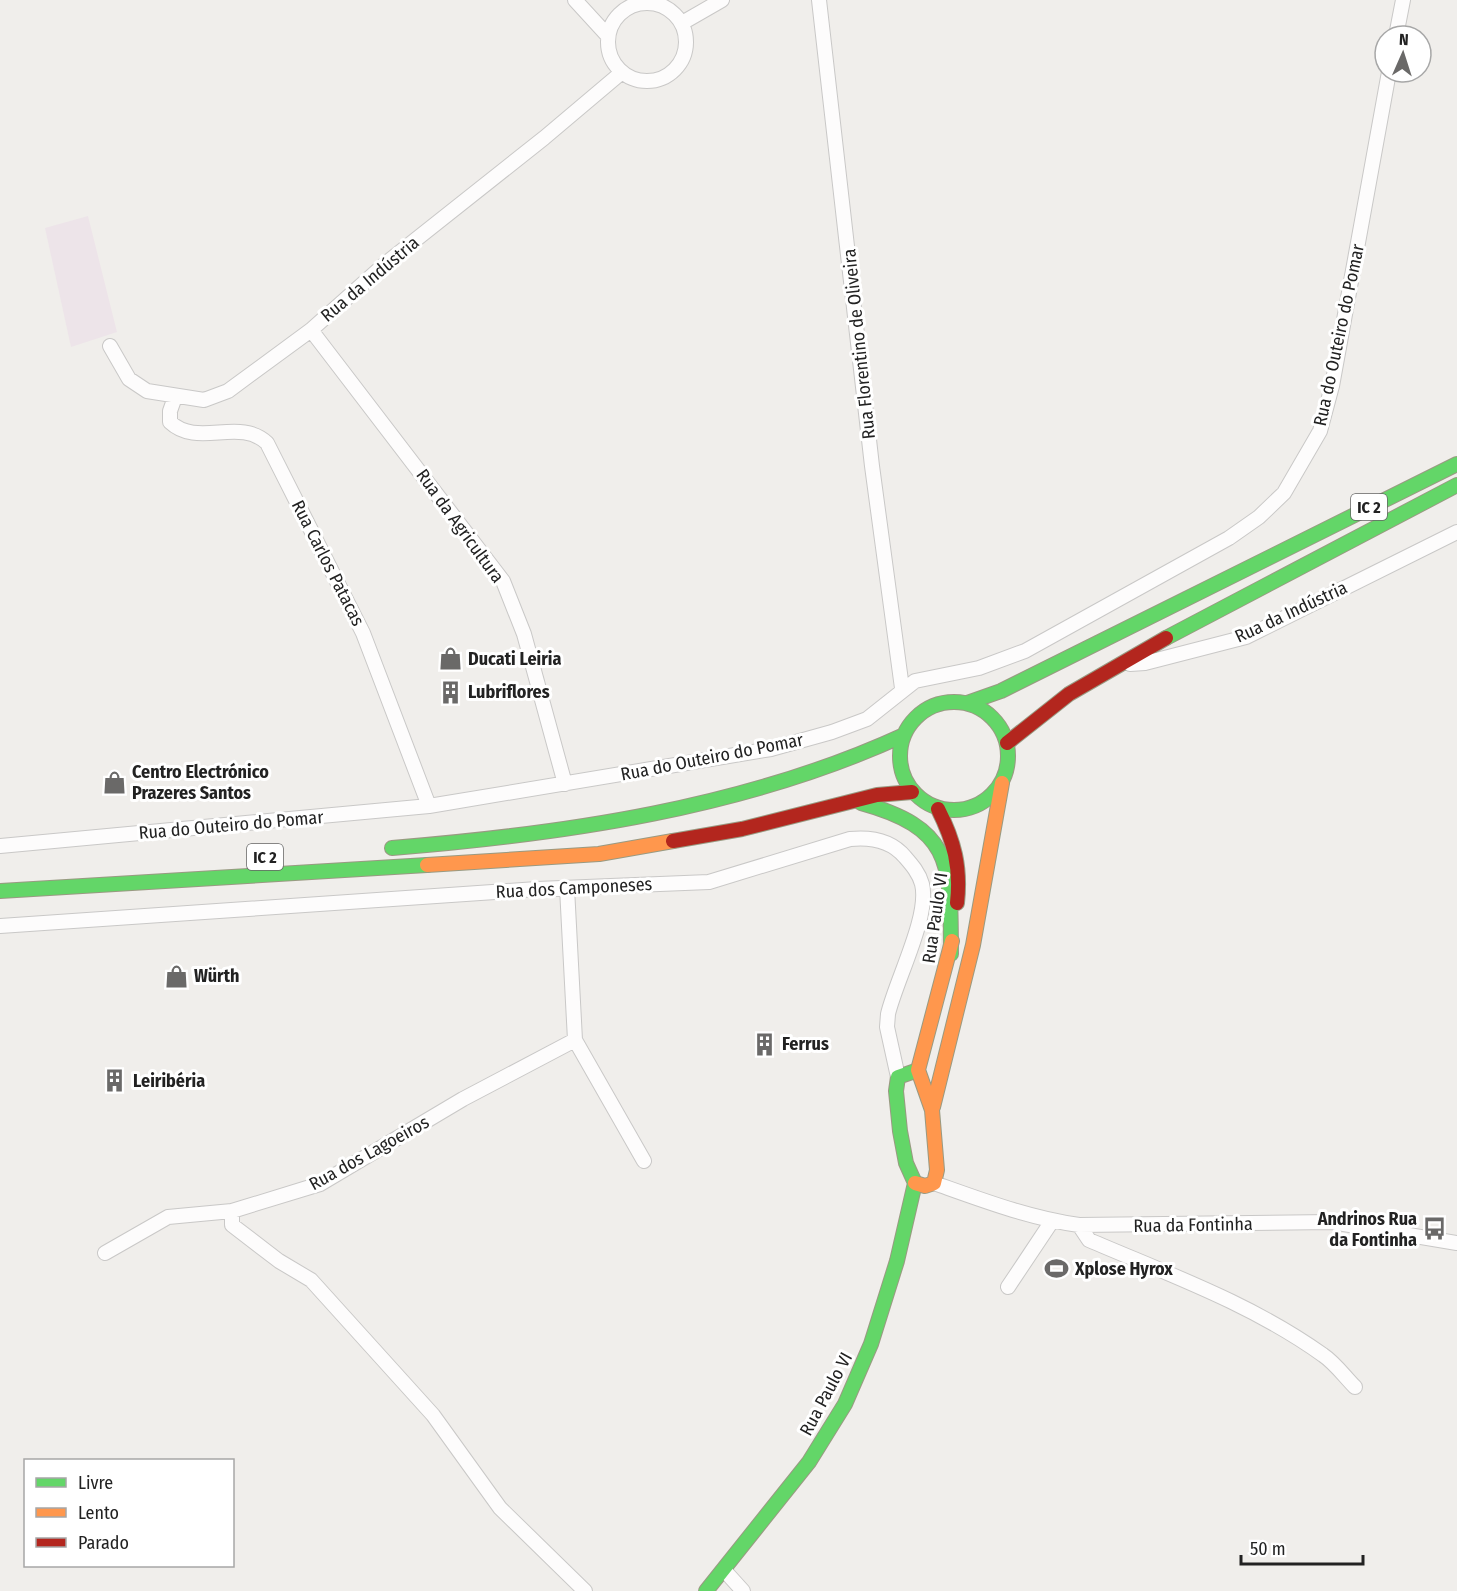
<svg xmlns="http://www.w3.org/2000/svg" width="1457" height="1591" font-family="'Fira Sans Condensed',sans-serif">
  <style>
    .industrial { fill: #ede4e9 }
    .lines { fill: none; stroke-linecap: round; stroke-linejoin: round }
    .street-casing { stroke: #c9c8c7; stroke-width: 16 }
    .fast-casing { stroke: #999a82; stroke-width: 16 }
    .slow-casing { stroke: #999a82; stroke-width: 16 }
    .jam-casing { stroke: #999a82; stroke-width: 16 }
    .street { stroke: #fdfcfc; stroke-width: 14 }
    .fast { stroke: #63d668; stroke-width: 14 }
    .slow { stroke: #ff974d; stroke-width: 14 }
    .jam { stroke: #b3261e; stroke-width: 14 }
    .labels { text-anchor: middle; stroke-width: 6; stroke-linejoin: round; paint-order: stroke }
    .shield { fill: #fff; stroke: #646464; stroke-width: 1.5 }
    .shield-label { font-size: 16px; font-weight: bold; fill: #222 }
    .street-label { font-size: 18px; fill: #222; stroke: #fff }
    .poi-label { font-size: 18px; font-weight: bold; fill: #222; stroke: #fff; text-anchor: start }
  </style>
  <rect width="100%" height="100%" fill="#f0eeeb"/>
  <path class="industrial" d="M88,216L117,332L71,347L45,228Z"/>
  <g class="lines">
    <defs>
      <path id="street" d="M575,0L608,36
        M819,0L872,466L902,688
        M608 42a39 39 0 1 1 78 0a39 39 0 1 1-78 0Z
        M682,23L722,0
        M1396,36L1403,0
        M311,330L503,581L524,634L565,784
        M110,346L129,379L147,391L204,400L228,391L311,330L385,264L544,138L621,73
        M175,397L170,411V422C197,448 240,417 267,443L363,633L429,806
        M1130,664L1145,663L1246,637L1457,532
        M0,846L429,806L771,749L832,732L867,719L915,681L979,668L1025,651L1229,538L1259,517L1284,493L1320,431L1332,386L1389,72
        M0,926L537,889L709,882L850,839C870,837 891,840 905,857C912,865 919,873 922,884C930,916 896,980 888,1014L887,1027L898,1077
        M575,1040L644,1161
        M934,1183C982,1200 1029,1218 1079,1225L1332,1222L1457,1243
        M232,1211V1225L279,1261L311,1280L433,1415L500,1508L585,1591
        M1079,1225L1089,1240C1168,1274 1252,1304 1323,1355C1335,1363 1345,1377 1355,1387
        M105,1253L168,1217L232,1211L320,1184L463,1099L575,1040L567,888
        M1008,1287L1052,1221
        M724,1570L743,1591"/>
      <path id="fast" d="M1166,638L1457,485
        M900 756a54 54 0 1 1 108 0a54 54 0 1 1-108 0Z
        M967,703L1001,691L1457,464
        M861,803C956,829 950,867 951,954
        M392,848C565,834 745,808 904,735
        M0,891L427,865
        M706,1591L809,1462L845,1404L871,1344L897,1261L915,1183L906,1163L900,1131L896,1091L898,1077L918,1070"/>
      <path id="slow" d="M427,865L599,854L673,841
        M933,1107L973,945L1002,783
        M915,1183L925,1186L934,1183L937,1170L932,1110L918,1070L952,941"/>
      <path id="jam" d="M1007,743L1069,694L1166,638
        M938,809C954,841 961,867 957,903
        M673,841L742,829L877,795L912,792"/>
    </defs>
    <use href="#street" class="street-casing"/>
    <use href="#fast" class="fast-casing"/>
    <use href="#slow" class="slow-casing"/>
    <use href="#jam" class="jam-casing"/>
    <use href="#street" class="street"/>
    <use href="#fast" class="fast"/>
    <use href="#slow" class="slow"/>
    <use href="#jam" class="jam"/>
  </g>
  <defs>
    <symbol id="shop-bare" viewBox="-9 -9 18 18"><path d="M-5-2.5h2.3a2.7 3.5 0 0 1 5.4 0H5L5.5 6h-11ZM-1.5-2.5h3a1.5 2.3 0 0 0-3 0Z" fill="#6a6968" stroke="#fff" stroke-width="2.5" paint-order="stroke"/></symbol>
    <symbol id="building-bare" viewBox="-9 -9 18 18"><path d="M-4-6H4V6H1V3H-1V6H-4ZM-2.5-4.3h1.7v1.8h-1.7ZM.8-4.3h1.7v1.8H.8ZM-2.5-1h1.7V.8h-1.7ZM.8-1h1.7V.8H.8Z" fill="#6a6968" stroke="#fff" stroke-width="2.5" paint-order="stroke"/></symbol>
    <symbol id="bus-bare" viewBox="-9 -9 18 18"><path d="M-5-6H5V4H4V6H2V4H-2V6H-4V4H-5ZM-3.5-4V0h7V-4ZM-3.5 1.2v1.5H-2V1.2ZM2 1.2v1.5H3.5V1.2Z" fill="#6a6968" stroke="#fff" stroke-width="2.5" paint-order="stroke"/></symbol>
    <symbol id="stadium-bare" viewBox="-9 -9 18 18"><path d="M0-5a6.5 5 0 1 0 0 10a6.5 5 0 1 0 0-10ZM-3.5-1.8h7v3.6h-7Z" fill="#6a6968" stroke="#fff" stroke-width="2.5" paint-order="stroke"/></symbol>
  </defs>
  <g fill-rule="evenodd">
    <use href="#shop-bare" x="434" y="642" width="33" height="33"/>
    <use href="#building-bare" x="434" y="676" width="33" height="33"/>
    <use href="#shop-bare" x="98" y="766" width="33" height="33"/>
    <use href="#shop-bare" x="160" y="960" width="33" height="33"/>
    <use href="#building-bare" x="748" y="1028" width="33" height="33"/>
    <use href="#building-bare" x="98" y="1064" width="33" height="33"/>
    <use href="#bus-bare" x="1418" y="1212" width="33" height="33"/>
    <use href="#stadium-bare" x="1040" y="1252" width="33" height="33"/>
  </g>
  <g class="labels">
    <g class="shield">
      <rect x="1351" y="494" width="36" height="26" rx="4.5"/>
      <rect x="247" y="844" width="36" height="26" rx="4.5"/>
    </g>
    <g class="shield-label">
      <text x="1369" y="513">IC 2</text>
      <text x="265" y="863">IC 2</text>
    </g>
    <g class="street-label">
      <text transform="translate(370 279) rotate(-40)" y="6">Rua da Indústria</text>
      <text transform="translate(1339 335) rotate(-78)" y="6">Rua do Outeiro do Pomar</text>
      <text transform="translate(859 344) rotate(-96)" y="6">Rua Florentino de Oliveira</text>
      <text transform="translate(460 526) rotate(54)" y="6">Rua da Agricultura</text>
      <text transform="translate(328 563) rotate(63)" y="6">Rua Carlos Patacas</text>
      <text transform="translate(1291 612) rotate(-25)" y="6">Rua da Indústria</text>
      <text transform="translate(712 757) rotate(-11)" y="6">Rua do Outeiro do Pomar</text>
      <text transform="translate(231 825) rotate(-5)" y="6">Rua do Outeiro do Pomar</text>
      <text transform="translate(574 888) rotate(-3)" y="6">Rua dos Camponeses</text>
      <text transform="translate(935 918) rotate(-82)" y="6">Rua Paulo VI</text>
      <text transform="translate(369 1153) rotate(-29)" y="6">Rua dos Lagoeiros</text>
      <text transform="translate(1193 1225) rotate(-1)" y="6">Rua da Fontinha</text>
      <text transform="translate(826 1394) rotate(-62)" y="6">Rua Paulo VI</text>
    </g>
    <g class="poi-label">
      <text x="468" y="665">Ducati Leiria</text>
      <text x="468" y="698">Lubriflores</text>
      <text x="132" y="778">Centro Electrónico<tspan x="132" dy="21">Prazeres Santos</tspan></text>
      <text x="194" y="982">Würth</text>
      <text x="782" y="1050">Ferrus</text>
      <text x="133" y="1087">Leiribéria</text>
      <text x="1417" y="1225" text-anchor="end">Andrinos Rua<tspan x="1417" dy="21">da Fontinha</tspan></text>
      <text x="1075" y="1275">Xplose Hyrox</text>
    </g>
  </g>
  <rect x="24" y="1459" width="210" height="108" fill="#ffffff" stroke="#a7a7a7" stroke-width="1.5"/>
  <rect x="36" y="1478" width="30" height="9" fill="#63d668" stroke="#a7a7a7" stroke-width="1.5"/>
  <text x="78" y="1489" font-size="18" fill="#222222">Livre</text>
  <rect x="36" y="1508" width="30" height="9" fill="#ff974d" stroke="#a7a7a7" stroke-width="1.5"/>
  <text x="78" y="1519" font-size="18" fill="#222222">Lento</text>
  <rect x="36" y="1538" width="30" height="9" fill="#b3261e" stroke="#a7a7a7" stroke-width="1.5"/>
  <text x="78" y="1549" font-size="18" fill="#222222">Parado</text>
  <g transform="translate(1403 54) rotate(3)"><circle r="28" fill="#ffffff" stroke="#a7a7a7" stroke-width="1.5"/>
  <path d="M0-4.5L10 22L0 15L-10 22Z" fill="#6a6968"/>
  <text y="-9" font-size="16" font-weight="bold" text-anchor="middle" fill="#222222">N</text>
  </g>
  <path d="M1241 1555v9h122v-9" fill="none" stroke="#222222" stroke-width="3"/>
  <text x="1250" y="1555" font-size="18" fill="#222222" stroke="#ffffff" stroke-width="4.5" paint-order="stroke">50 m</text>
</svg>
